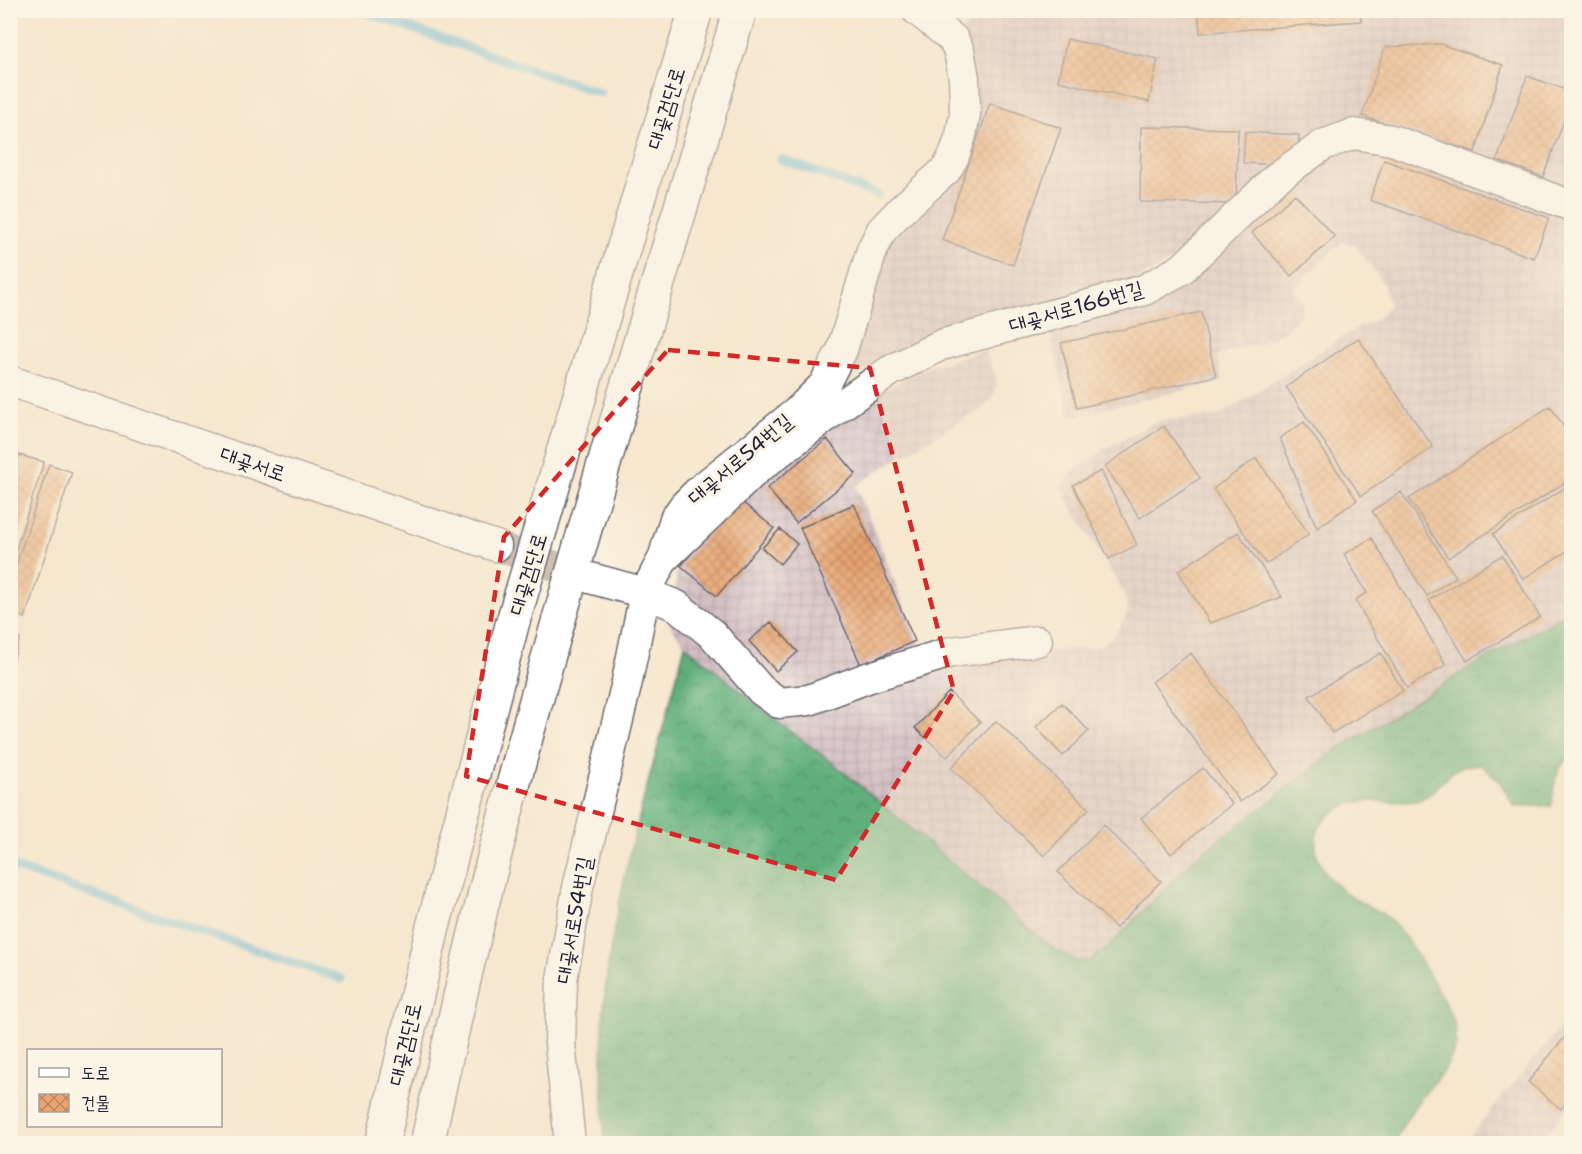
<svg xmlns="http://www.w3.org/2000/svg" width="1582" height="1154" font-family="'Shantell Sans','Poor Story',sans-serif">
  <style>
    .industrial { fill: url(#industrial-grid) }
    .forest { fill: url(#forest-crowns); stroke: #40685a; stroke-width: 1.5 }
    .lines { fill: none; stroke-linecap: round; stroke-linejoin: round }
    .stream { stroke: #5bb5d9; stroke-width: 9 }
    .building { fill: url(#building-cross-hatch) }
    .minor-tunnel { stroke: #ccc0b1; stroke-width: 30; stroke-dasharray: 30 15; stroke-linecap: butt }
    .minor-casing { stroke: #6c676e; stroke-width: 33 }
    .major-casing { stroke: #6c676e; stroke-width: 36 }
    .minor { stroke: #fff; stroke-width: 30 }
    .major { stroke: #fff; stroke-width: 33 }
    .marked { fill: none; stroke: #d62828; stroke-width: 4.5; stroke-dasharray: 12 8; stroke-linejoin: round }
    .labels { text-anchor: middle; stroke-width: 6; stroke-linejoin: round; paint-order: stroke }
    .street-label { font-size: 21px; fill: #22223b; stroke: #fcf5e5 }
  </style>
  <defs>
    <pattern id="industrial-grid" width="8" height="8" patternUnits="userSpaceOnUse" patternTransform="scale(1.5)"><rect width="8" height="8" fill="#d2bec3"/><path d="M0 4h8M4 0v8" fill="none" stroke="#b4a3a8"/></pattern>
    <pattern id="forest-crowns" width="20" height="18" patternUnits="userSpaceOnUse" patternTransform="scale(1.5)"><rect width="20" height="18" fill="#5faf7a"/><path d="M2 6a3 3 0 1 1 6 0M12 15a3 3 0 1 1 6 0" fill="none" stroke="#4e8e65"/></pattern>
    <pattern id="building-cross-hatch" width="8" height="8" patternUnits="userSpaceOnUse" patternTransform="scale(1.5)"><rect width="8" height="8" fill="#e8a470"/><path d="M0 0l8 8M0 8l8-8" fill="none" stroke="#bc855d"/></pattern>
  </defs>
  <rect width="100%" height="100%" fill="#fcf5e5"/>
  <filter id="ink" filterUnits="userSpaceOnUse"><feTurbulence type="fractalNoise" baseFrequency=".0167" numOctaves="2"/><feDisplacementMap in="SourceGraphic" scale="12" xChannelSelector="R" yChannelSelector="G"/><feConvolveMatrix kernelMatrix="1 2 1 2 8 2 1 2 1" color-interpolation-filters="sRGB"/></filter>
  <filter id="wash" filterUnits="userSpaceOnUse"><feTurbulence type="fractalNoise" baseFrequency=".008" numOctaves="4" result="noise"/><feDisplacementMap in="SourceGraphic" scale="24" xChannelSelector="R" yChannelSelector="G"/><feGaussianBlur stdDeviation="1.35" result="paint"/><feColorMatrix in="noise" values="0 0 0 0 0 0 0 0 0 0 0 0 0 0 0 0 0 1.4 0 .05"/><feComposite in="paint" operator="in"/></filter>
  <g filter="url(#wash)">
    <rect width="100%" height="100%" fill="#f6e7ce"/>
    <path class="industrial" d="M978,11H1571V196L1359,123L1169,262L1138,279L1028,311L919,339L895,351L867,371L851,367L850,353L878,256L944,182L963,30L974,19Z
      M1359,147L1393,152L1571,219V611L1466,670L1338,749L1265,802L1195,858L1107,948L1089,961L1075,960L1054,949L834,764L778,722L685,645L670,625L680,550L727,504L874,395L923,369L985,350L997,381L994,395L984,408L892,462L856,486L931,673L1026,653L1096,647L1109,640L1119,629L1128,611L1124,593L1073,509L1061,487L1072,472L1105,449L1157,421L1219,416L1353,330L1377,319L1389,306L1384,284L1355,245L1342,242L1294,290L1303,302L1301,315L1282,333L1263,342L1217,356L1223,381L1070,417L1049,329L1142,302L1323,158Z
      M1571,1014V1104L1538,1143L1463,1144Z"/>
    <path class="forest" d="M1571,611V757C1554,766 1554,788 1552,806H1514L1498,779L1480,765C1475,765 1470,765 1466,766C1445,770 1436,797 1415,801C1391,805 1365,796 1343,807C1300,828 1313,869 1346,893C1360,904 1379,908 1392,921C1406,934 1454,1013 1456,1030C1460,1063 1430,1083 1414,1108C1406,1119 1400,1131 1395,1143L605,1144C601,1085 600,1024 608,965C624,856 658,751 685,645L778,722L834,764L1054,949L1075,960L1089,961L1107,948L1195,858L1338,749L1466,670Z"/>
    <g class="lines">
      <path class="stream" d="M358,10L600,93
        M781,159L878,195
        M10,866L341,979"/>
    </g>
    <g id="blocks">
      <path class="building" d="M1198,10H1360L1361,21L1200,33Z
        M1067,39L1158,59L1149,102L1058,81Z
        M1440,44L1503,65L1475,152L1362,116L1385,47Z
        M1527,76L1572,92V99L1543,177L1497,160Z
        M990,103L1061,128L1013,265L942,240Z
        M1141,127L1238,129L1236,204L1140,202Z
        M1245,132L1299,135L1298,158L1279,165L1243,163Z
        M1384,160L1549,218L1534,258L1370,200Z
        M1295,194L1335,237L1291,276L1252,233Z
        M1201,312L1216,376L1077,408L1061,343Z
        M1358,338L1433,447L1361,496L1286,387Z
        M1550,406L1572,439V478L1448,558L1409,499Z
        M1304,422L1357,500L1317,528L1280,438Z
        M1164,426L1200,478L1140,518L1105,466Z
        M827,439L856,474L796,523L767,488Z
        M19,455L44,462L11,564L10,482Z
        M1256,458L1309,534L1266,564L1213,489Z
        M49,464L72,472L25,618L10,613V584Z
        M1101,471L1137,545L1109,559L1073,485Z
        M1572,483V548L1523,579L1493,534Z
        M1401,492L1456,577L1427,596L1372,511Z
        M737,498L774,528L717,596L681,566Z
        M854,504L915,641L861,665L800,528Z
        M780,529L797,544L780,564L762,548Z
        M1238,532L1282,597L1210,623L1178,571Z
        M1372,538L1446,665L1407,688L1355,600L1367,593L1344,554Z
        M1502,555L1540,617L1467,661L1429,600Z
        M771,622L798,652L776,671L749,641Z
        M10,635L20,639L11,667H10Z
        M1191,653L1279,774L1240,802L1152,682Z
        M1381,653L1403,691L1332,733L1309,696Z
        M949,692L980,722L947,757L915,728Z
        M1062,703L1089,731L1063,756L1036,727Z
        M996,721L1089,809L1044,856L951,768Z
        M1203,768L1232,804L1171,854L1141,818Z
        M1103,825L1161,881L1116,928L1058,872Z
        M1572,1028V1095L1561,1109L1528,1082Z"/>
    </g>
  </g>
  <g filter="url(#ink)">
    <use href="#blocks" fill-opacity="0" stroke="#6c676e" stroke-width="1.5"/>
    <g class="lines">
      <path class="minor-tunnel" d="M496,546L590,578"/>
      <defs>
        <path id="minor" d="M10,381L496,546
          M666,556L757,469L836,409L890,371L941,345L1144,290L1182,269L1276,178L1323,145L1354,134L1392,140L1572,206
          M590,578L645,593L677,606L713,635L761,690L779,703L809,700L867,678L951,652L1037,641
          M570,1144L560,1043L562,979L578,887L626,686L645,593L663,559L675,519L684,506L701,489L797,412L824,385L842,350L872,250L882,230L900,211L946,170L954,156L961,135L965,114L964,78L959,51L953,39L917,10"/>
        <path id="major" d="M382,1144L433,927L512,625L645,176L696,10
          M427,1144C450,1038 474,932 502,827C574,553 659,282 740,10"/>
      </defs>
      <use href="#minor" class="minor-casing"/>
      <use href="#major" class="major-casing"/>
      <use href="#minor" class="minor"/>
      <use href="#major" class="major"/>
    </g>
  </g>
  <path d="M0 0H1582V1154H0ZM668,350L870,368L954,691L836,880L466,776L504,537Z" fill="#f6e7ce" fill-opacity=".55" fill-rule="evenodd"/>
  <path class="marked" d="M668,350L870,368L954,691L836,880L466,776L504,537Z"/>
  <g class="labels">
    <g class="street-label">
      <text transform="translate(666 108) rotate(-73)" y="7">대곶검단로</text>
      <text transform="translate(1076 307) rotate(-16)" y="7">대곶서로166번길</text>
      <text transform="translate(740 459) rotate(-40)" y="7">대곶서로54번길</text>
      <text transform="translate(253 464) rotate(19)" y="7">대곶서로</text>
      <text transform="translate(528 574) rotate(-73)" y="7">대곶검단로</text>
      <text transform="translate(574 920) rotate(-80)" y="7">대곶서로54번길</text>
      <text transform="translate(405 1044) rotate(-77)" y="7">대곶검단로</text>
    </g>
  </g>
  <rect width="1582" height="1154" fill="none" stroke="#fcf5e5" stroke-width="36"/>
  <rect x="27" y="1049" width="195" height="78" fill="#fcf5e5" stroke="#a5a1a1" stroke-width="1.5"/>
  <rect x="39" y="1068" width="30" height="9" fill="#ffffff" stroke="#a5a1a1" stroke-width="1.5"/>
  <text x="81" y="1079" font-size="18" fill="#22223b">도로</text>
  <rect x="39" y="1094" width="30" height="18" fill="url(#building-cross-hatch)" stroke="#a5a1a1" stroke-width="1.5"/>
  <text x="81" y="1109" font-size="18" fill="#22223b">건물</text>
</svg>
